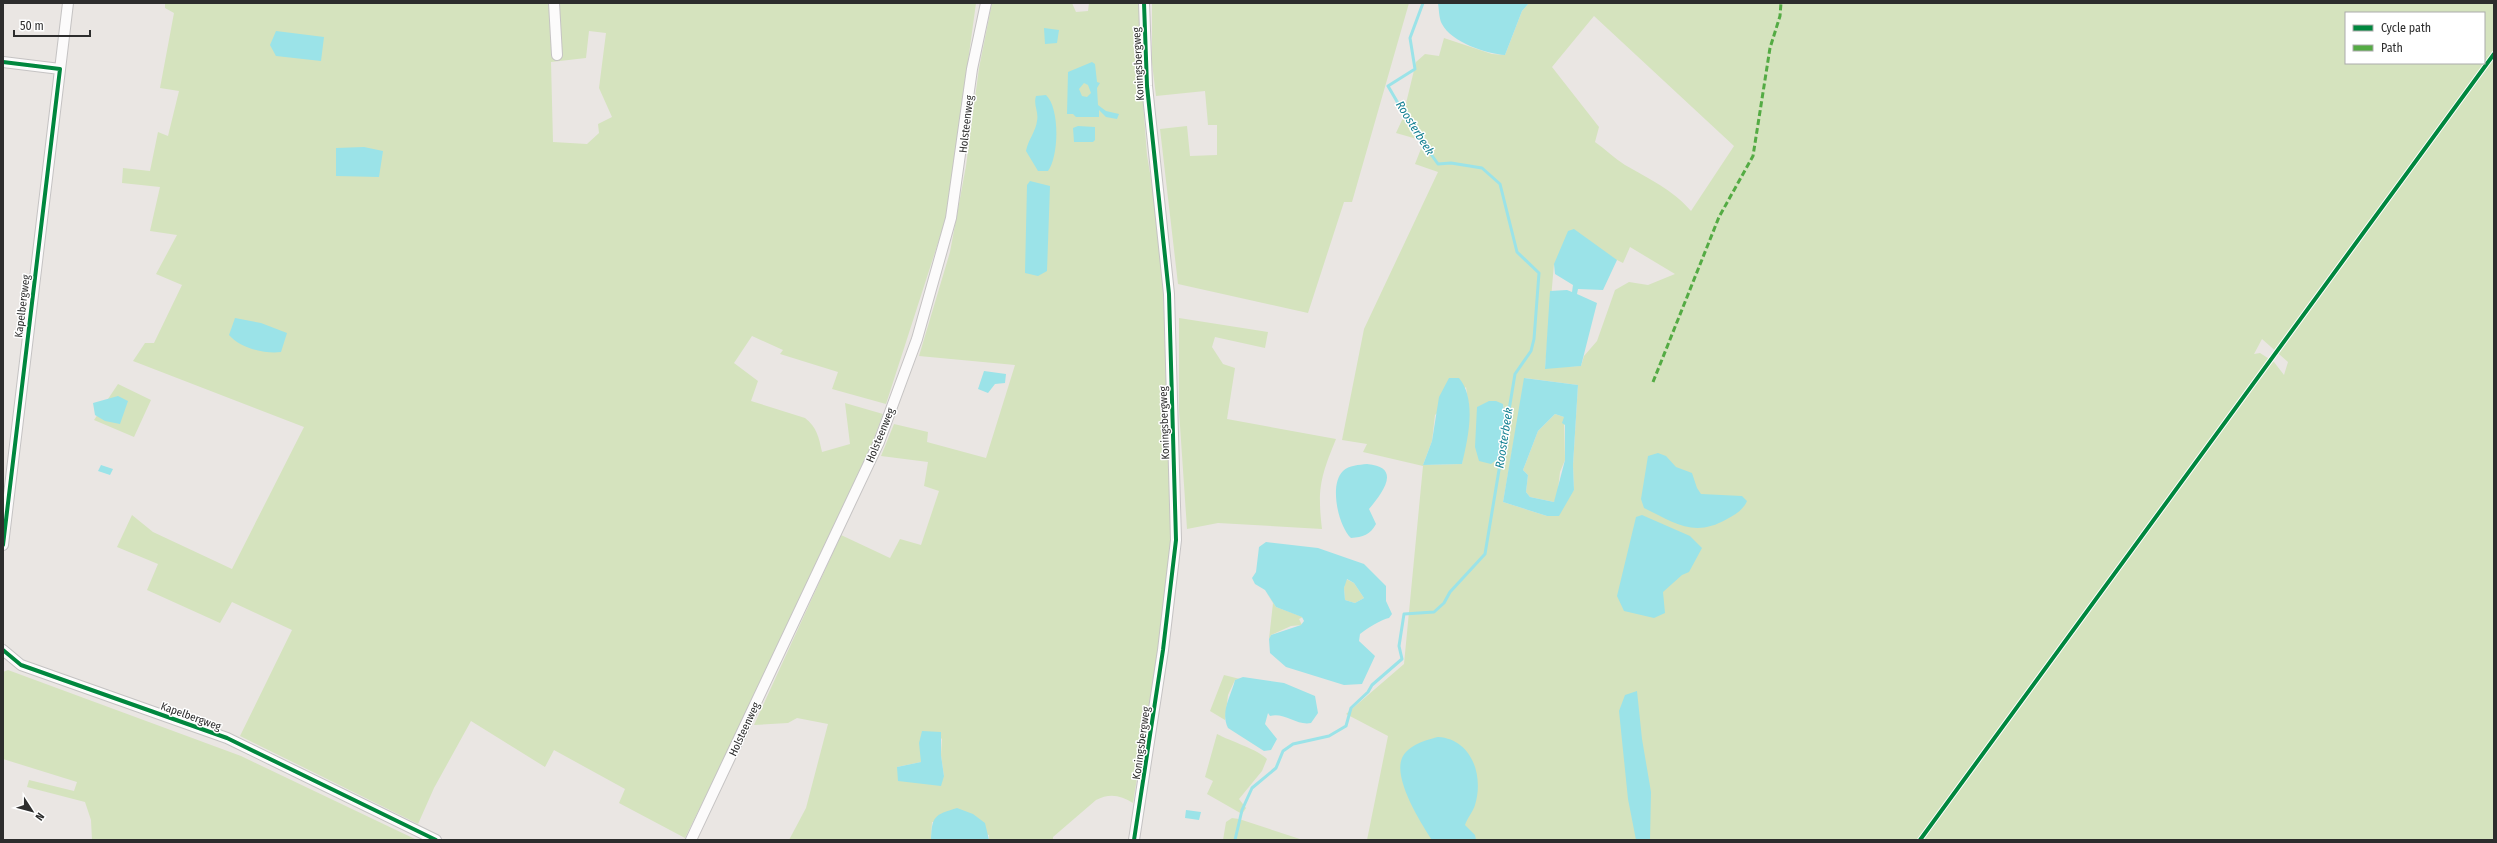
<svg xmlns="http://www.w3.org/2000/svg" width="2497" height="843" font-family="'Fira Sans Condensed',sans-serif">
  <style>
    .green { fill: #d5e3be; fill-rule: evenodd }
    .water { fill: #9be3e8; fill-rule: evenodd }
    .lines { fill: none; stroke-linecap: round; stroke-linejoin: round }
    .stream { stroke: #9be3e8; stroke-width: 3 }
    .minor-casing { stroke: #c5c3c3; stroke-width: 12 }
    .minor { stroke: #fcfbfb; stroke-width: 10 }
    .quiet { stroke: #54ab44; stroke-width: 3; stroke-dasharray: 6 3; stroke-linecap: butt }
    .cycleway-casing { stroke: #fff; stroke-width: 6 }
    .cycleway { stroke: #00873e; stroke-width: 4 }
    .labels { text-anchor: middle; stroke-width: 3; stroke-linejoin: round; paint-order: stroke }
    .street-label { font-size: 11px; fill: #2d2d2d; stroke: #fff }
    .water-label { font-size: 12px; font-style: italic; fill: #148092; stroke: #fff }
  </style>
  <rect width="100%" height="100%" fill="#eae6e3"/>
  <path class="green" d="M165,3H976L947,215L886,404L832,389L838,372L780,354L783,350L752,336L734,363L758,381L751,401L805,418C817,427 819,438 822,452L850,444L845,403L883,414L872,444L754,698L685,838L619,803L625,789L554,750L545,767L471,721L434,788L418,824L240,736L292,630L232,602L220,623L147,590L158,564L117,547L132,515L153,532L232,569L304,427L133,361L145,343H154L182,285L156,274L177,235L150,231L160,187L122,183L123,168L150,171L158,132L168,136L179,91L160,88L174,13L165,8ZM589,31L606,33L599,88L612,117L598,124L599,133L587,144L553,142L551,62L586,58Z
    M992,3H1072L1076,12L1088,11L1089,3H1140L1139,49L1147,155L1158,221L1163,286L1171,540L1158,648L1133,803C1121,795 1109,793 1096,800L1053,837V840H989V835L932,822L931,840H789L806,808L828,724L797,718L788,723L754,725L841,535L890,558L900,539L921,545L939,491L924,486L928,462L881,456L894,424L928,432L927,442L986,458L1015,365L919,356L950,252L966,166L979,68ZM942,738L941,755L944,776L897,767L921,762Z
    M1152,3H1409L1352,202H1344L1308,313L1178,284L1160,129L1187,126L1190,156L1217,155V125H1208L1205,91L1156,96L1152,63Z
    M1529,3H2494V840H1367L1388,736L1346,714L1404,664L1423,466L1363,452L1367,444L1342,440L1364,329L1438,172L1415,164L1424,141L1396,133L1402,120L1416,62L1425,54L1439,56L1444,38L1492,54L1505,55L1522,11ZM2346,13H2484V63H2346ZM1594,16L1734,146L1691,211C1672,189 1649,179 1625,165C1614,158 1605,149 1595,142L1599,127L1552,67ZM1630,247L1675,274L1648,285L1629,282L1615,290L1597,341L1584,356L1581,366L1545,368L1554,264L1617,260L1623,263ZM2262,339L2288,362L2284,375L2274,362L2260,353L2254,354ZM1525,378L1578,385L1573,465L1574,490L1547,516L1503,502ZM1466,387L1469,408L1462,464L1423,465L1432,441L1435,415ZM1503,404L1505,420L1499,458Z
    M1179,318L1268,332L1265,348L1215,337L1212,347L1223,364L1235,368L1227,419L1336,439C1321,476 1317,488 1322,529L1218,523L1187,529L1179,411Z
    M118,384L151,400L134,437L94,420Z
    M1555,414L1564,417L1565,460L1560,472L1557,498L1554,502L1530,497L1526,492L1528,475L1523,470L1538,431Z
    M1346,579L1354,583L1364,598L1355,603L1345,600L1344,588Z
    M1265,590L1276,607L1303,617L1299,619L1302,625L1291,626L1271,635L1269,639L1273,603Z
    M8,670L241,756L417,840H92L91,820L85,802L27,787L29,780L74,791L77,782L3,759V672Z
    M1224,675L1240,679L1235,680L1228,695L1225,720L1210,711Z
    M1217,734C1230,741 1259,750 1267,759L1262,771L1239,799L1246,808L1242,814L1207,794L1213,781L1205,777Z
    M1232,818L1239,819L1303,840H1223L1226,822Z"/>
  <path class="water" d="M1438,3H1529L1522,11L1505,55C1487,54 1451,42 1442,24C1439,19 1439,9 1438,3Z
    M1044,28L1059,30L1057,43L1045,44Z
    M276,31L324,37L321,61L276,56L270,45Z
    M1092,62L1095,64L1097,82L1100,83L1097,88L1098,105L1106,111L1119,114L1117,119L1106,117L1099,110V117H1076L1073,114H1067L1068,72ZM1084,83L1088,85L1091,93L1087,97L1082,96L1079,89Z
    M1046,95C1060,108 1059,156 1048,171H1038L1026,151C1028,140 1036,131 1037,121C1039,112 1033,105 1036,96Z
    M1078,126L1095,127V140L1093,142H1074L1073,128Z
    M364,147L383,151L379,177L336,176V148Z
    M1030,181L1050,186L1047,271L1038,276L1025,273L1027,185Z
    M1574,229L1617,260L1603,290L1578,289L1577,294L1597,303L1581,366L1545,369L1550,291L1567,290L1572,292L1573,285L1555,274L1554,264L1568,231Z
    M235,318L261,323L287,333L281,352C264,354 240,348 229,335Z
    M984,371L1006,374L1005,383L995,384L988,393L978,389Z
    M1449,378H1459C1477,400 1468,438 1462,464L1423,465L1432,441L1439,397Z
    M1524,378L1578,385L1573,465L1574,490L1559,516H1547L1503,502ZM1555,414L1564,417L1562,423L1565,425V460L1554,502L1530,497L1526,492L1528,475L1523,470L1538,431Z
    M118,396L128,401L120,424L105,421L95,415L93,403Z
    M1489,401H1496L1503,404L1505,420L1499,458L1491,464L1479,461L1475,447L1477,407Z
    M1658,453L1666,456L1676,467L1692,473L1697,488L1701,494L1742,496L1747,501C1743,510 1736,514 1727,519C1694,538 1675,523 1644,508L1641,499L1648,456Z
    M1367,464C1403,467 1382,493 1369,509L1376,524C1370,535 1363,537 1351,538C1338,526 1329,484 1343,471C1349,465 1359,465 1367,464Z
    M101,465L113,469L110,475L98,471Z
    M1642,515L1690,536L1702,548L1689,572L1682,575L1663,592L1665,613L1654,618L1624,611L1617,596L1636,517Z
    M1266,542L1318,548L1364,564L1386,586V601L1392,614L1389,618C1382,619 1366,629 1360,634L1359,641L1375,656L1362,684L1344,685L1286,667L1270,653L1269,639L1271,635L1301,625L1304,621L1302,617L1276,607L1265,590L1255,584L1252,578L1256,572L1259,547ZM1347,579L1354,583L1364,598L1355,603L1345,600L1344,588Z
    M1243,677L1284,683L1315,696L1318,713L1311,723C1297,726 1284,712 1270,716L1268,713L1265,724L1277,739L1271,750L1264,751L1228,728C1220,712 1231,696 1235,680Z
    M1637,691L1642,739L1651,792L1650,840H1636L1628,799L1619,711L1625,695Z
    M922,731L941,732V755L944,776L941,786L898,781L897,767L921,762L919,743Z
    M1438,737C1472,739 1484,776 1475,805C1473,812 1467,818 1465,825L1475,835L1476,840H1432C1421,823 1393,779 1402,758C1408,745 1426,740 1438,737Z
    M957,808L973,814L985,823L989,840H931C932,816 934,815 957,808Z
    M1186,810L1201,812L1199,820L1185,818Z"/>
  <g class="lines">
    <path class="stream" d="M1235,840L1242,810L1252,788L1276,768L1283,751L1293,744L1329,736L1346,726L1351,708L1368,692L1372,685L1402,659L1399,646L1404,614L1434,612L1444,603L1450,592L1485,554L1515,374L1531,351L1534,339L1539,273L1517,252L1500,184L1482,168L1451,163L1438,164L1413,129L1388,86L1415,69L1410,38L1423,3"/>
    <defs>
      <path id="minor" d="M554,3L557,55
        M3,62L60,69
        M3,545L68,3
        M3,650L21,665L227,738L436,840
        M691,840L879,442L917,339L951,218L972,69L986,3
        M1134,840L1163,650L1176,540L1169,294L1147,86L1144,3"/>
    </defs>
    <use href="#minor" class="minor-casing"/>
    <use href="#minor" class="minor"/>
    <path class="quiet" d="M1653,382L1719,217L1753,156L1770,48L1780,16L1781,3"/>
    <defs>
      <path id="cycleway" d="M3,62L60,69L3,545
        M3,650L21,665L227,738L436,840
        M1134,840L1163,650L1176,540L1169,294L1147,86L1144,3
        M1920,840L2494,54"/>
    </defs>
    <use href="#cycleway" class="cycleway-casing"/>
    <use href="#cycleway" class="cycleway"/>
  </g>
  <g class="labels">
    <g class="street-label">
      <text transform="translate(1138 64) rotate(-93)" y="4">Koningsbergweg</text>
      <text transform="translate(966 124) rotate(-83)" y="4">Holsteenweg</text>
      <text transform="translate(22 306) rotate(-83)" y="4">Kapelbergweg</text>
      <text transform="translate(1164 423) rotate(-92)" y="4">Koningsbergweg</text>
      <text transform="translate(880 435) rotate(-68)" y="4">Holsteenweg</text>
      <text transform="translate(191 716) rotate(20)" y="4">Kapelbergweg</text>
      <text transform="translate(744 729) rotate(-65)" y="4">Holsteenweg</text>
      <text transform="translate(1141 743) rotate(-82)" y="4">Koningsbergweg</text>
    </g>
    <g class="water-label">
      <text transform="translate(1415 128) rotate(58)" y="4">Roosterbeek</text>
      <text transform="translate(1504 438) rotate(-81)" y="4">Roosterbeek</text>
    </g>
  </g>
  <rect width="2497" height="843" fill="none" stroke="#2d2d2d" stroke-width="8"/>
  <rect x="2345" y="12" width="140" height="52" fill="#ffffff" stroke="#ababab"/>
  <rect x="2353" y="25" width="20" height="6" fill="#00873e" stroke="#ababab"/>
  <text x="2381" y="32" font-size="12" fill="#2d2d2d">Cycle path</text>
  <rect x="2353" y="45" width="20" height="6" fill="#54ab44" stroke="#ababab"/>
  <text x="2381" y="52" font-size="12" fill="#2d2d2d">Path</text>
  <g transform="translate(32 811) rotate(126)" stroke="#ffffff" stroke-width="3" paint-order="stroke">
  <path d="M0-3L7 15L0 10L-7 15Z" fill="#2d2d2d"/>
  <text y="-6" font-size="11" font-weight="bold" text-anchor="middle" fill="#2d2d2d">N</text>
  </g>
  <path d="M14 30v6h76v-6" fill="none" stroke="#2d2d2d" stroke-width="2"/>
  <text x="20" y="30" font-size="12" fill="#2d2d2d" stroke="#ffffff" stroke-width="3" paint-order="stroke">50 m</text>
</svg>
